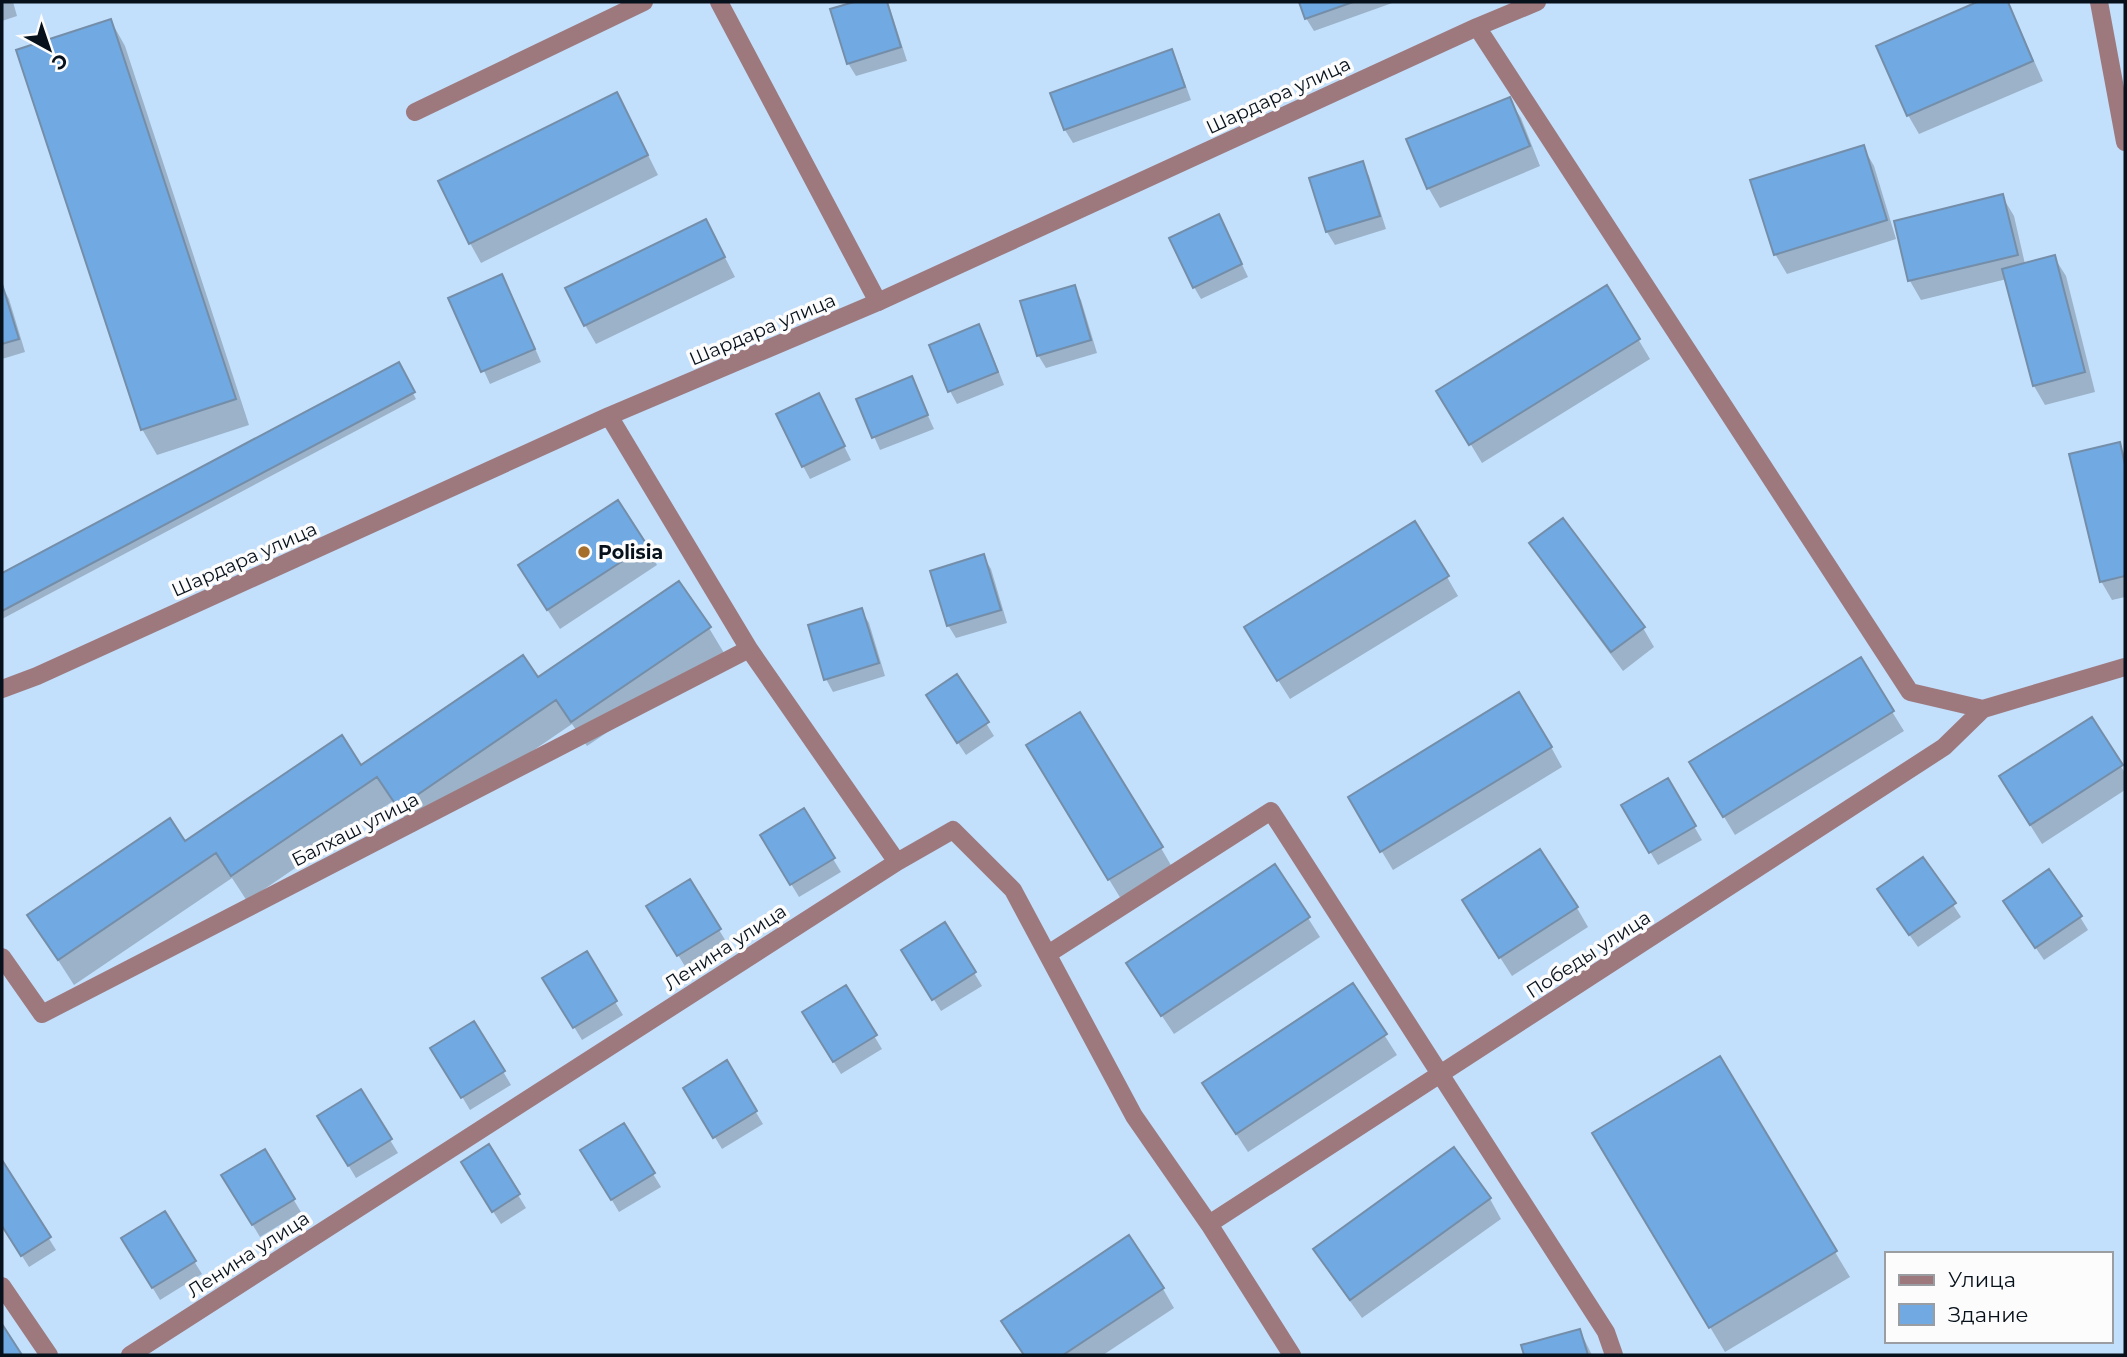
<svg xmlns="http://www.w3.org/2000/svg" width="2127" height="1357" font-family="Montserrat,sans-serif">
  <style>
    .shadow { fill: #0003 }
    .building { fill: #71aae2; stroke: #748ea9; stroke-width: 2 }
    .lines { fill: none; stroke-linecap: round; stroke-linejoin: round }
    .service { stroke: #9d797e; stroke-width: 18 }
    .minor { stroke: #9d797e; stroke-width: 18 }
    .poi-dot { fill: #a56e2a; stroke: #fcfcfc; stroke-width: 2.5 }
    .labels { text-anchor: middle; stroke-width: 7; stroke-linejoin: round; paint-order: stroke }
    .street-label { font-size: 19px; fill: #07111b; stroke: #fcfcfc }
    .poi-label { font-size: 19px; font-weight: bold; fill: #07111b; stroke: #fcfcfc; text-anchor: start }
  </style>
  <rect width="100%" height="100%" fill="#c2dffc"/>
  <path class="shadow" d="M2,2H13L17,16L2,21Z
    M860,2H888L907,61L856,76L848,63L832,10Z
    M1301,2H1395L1314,31L1306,18Z
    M1981,2H2008L2043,81L1919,134L1908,115L1879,47Z
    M111,21L125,46L249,425L157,455L142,429Z
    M1171,51L1178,64L1191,100L1073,143L1065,130L1052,94Z
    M1509,99L1521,118L1540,166L1440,208L1429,189L1409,140Z
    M627,113L658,175L481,263L470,243Z
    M1863,147L1874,166L1896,239L1787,274L1775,254Z
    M1362,163L1369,176L1386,229L1335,245L1327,232L1311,179Z
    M2002,196L2014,216L2025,264L2054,257L2066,276L2095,392L2045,405L2034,386L2007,279L1921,300L1910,281Z
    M1225,229L1248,277L1201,299L1194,287Z
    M716,240L735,277L596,344L585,325Z
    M2,286L9,299L25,352L2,359Z
    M1074,287L1081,300L1097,353L1046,368L1038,355Z
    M1607,287L1650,359L1482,463L1450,410Z
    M509,289L541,362L490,384L451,299Z
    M978,327L986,339L1004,385L957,404L950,391L931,346Z
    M398,365L416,399L2,619V575Z
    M911,378L934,429L880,450L858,400Z
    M825,408L851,460L810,479L803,466Z
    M2119,444L2125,455V597L2112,600L2101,581Z
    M1531,543L1643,628L1654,647L1623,671L1543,563Z
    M646,545L657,565L560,629L531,585Z
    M983,556L991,569L1007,623L956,638L948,625Z
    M1447,577L1458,596L1290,699L1257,647Z
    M861,610L869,623L885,676L833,692L826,679Z
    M709,628L724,653L587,746L572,724L414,832L393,801L247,901L232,878L74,985L29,915L361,767L538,680Z
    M1860,660L1904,731L1735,835L1703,782Z
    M957,677L994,736L966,755L935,708Z
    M2091,719L2125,773V790L2042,844L2012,796Z
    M1551,747L1562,767L1393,870L1361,817Z
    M1039,765L1161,848L1172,867L1121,899Z
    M1667,780L1702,840L1658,865L1623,806Z
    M803,810L841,872L799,897L762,836Z
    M1923,859L1961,917L1918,947L1886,902Z
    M689,881L727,943L686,968L649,907Z
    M1577,908L1588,927L1512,976L1476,920Z
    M2013,914L2080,917L2088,930L2044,960Z
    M1308,918L1320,937L1174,1034L1140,983Z
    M945,925L982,986L941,1011L903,950Z
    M586,954L623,1015L582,1040L545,979Z
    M1353,986L1397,1055L1248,1152L1216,1103Z
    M845,988L882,1049L841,1074L804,1013Z
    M474,1023L511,1085L470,1110L433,1048Z
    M726,1063L763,1124L722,1149L685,1088Z
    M360,1091L398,1153L356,1178L319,1116Z
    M623,1125L661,1187L619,1212L582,1150Z
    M488,1146L526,1208L501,1224L470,1175Z
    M1454,1150L1490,1199L1501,1219L1362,1318L1327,1269L1316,1249Z
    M264,1151L301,1212L260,1237L223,1176Z
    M1609,1159L1835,1252L1850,1277L1725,1352Z
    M2,1163L56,1250L29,1267L2,1224Z
    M164,1213L202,1274L160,1300L123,1239Z
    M1163,1289L1174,1308L1103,1355H1024L1014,1341Z
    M1580,1331L1592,1355H1525L1523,1347Z"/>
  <path class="building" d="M854,2H887L901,47L847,64L830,9Z
    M1299,2H1353L1305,19Z
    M1977,2H2008L2033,61L1907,116L1876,46Z
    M111,19L236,399L141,430L16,50Z
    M1172,49L1185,87L1064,130L1050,93Z
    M617,92L648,155L469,244L438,181Z
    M1510,97L1530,146L1427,189L1406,139Z
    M1864,145L1887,220L1774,255L1750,180Z
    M1363,161L1380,216L1326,232L1309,178Z
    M2003,194L2018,255L1908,281L1894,221Z
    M1219,214L1242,264L1193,288L1169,238Z
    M706,219L725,257L584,326L565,288Z
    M2055,255L2085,372L2033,386L2002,269Z
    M502,274L535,349L481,372L448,298Z
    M2,284L19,339L2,344Z
    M1075,285L1091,340L1037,356L1020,301Z
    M1607,285L1640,339L1469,445L1436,391Z
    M979,324L998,372L948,392L929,345Z
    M399,362L415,392L2,611V573Z
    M912,376L928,415L872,438L856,399Z
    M819,393L845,446L802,467L776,414Z
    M2120,442L2125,465V576L2100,582L2069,454Z
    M618,500L647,545L547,610L518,565Z
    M1563,518L1645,627L1611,652L1529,543Z
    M1415,521L1449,576L1277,681L1244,627Z
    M984,554L1001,610L947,626L930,571Z
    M679,581L711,627L571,722L556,700L398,808L377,777L231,876L216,853L58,960L27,915L170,818L185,841L342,735L361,765L523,655L538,677Z
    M862,608L879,663L824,680L808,625Z
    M1861,657L1894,711L1723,817L1689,762Z
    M957,674L989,722L957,743L926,695Z
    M1519,692L1552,747L1380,852L1348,797Z
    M1080,712L1163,847L1108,880L1026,745Z
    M2092,717L2123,765L2030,825L1999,776Z
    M1668,778L1696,826L1649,853L1621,805Z
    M804,808L835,858L790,885L760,835Z
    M1540,849L1578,907L1499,958L1462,900Z
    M1923,857L1956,903L1909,935L1877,889Z
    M1275,864L1310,917L1161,1016L1126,963Z
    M2049,869L2082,916L2035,948L2003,901Z
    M690,879L721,929L677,956L646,906Z
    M945,922L976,972L932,1000L901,950Z
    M587,951L617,1001L573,1028L542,978Z
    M1353,983L1387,1034L1236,1134L1202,1083Z
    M846,985L877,1035L833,1062L802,1012Z
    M474,1021L505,1071L461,1098L430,1048Z
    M1720,1056L1837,1251L1709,1328L1592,1133Z
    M727,1060L757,1111L713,1138L683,1088Z
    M361,1089L392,1139L348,1166L317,1116Z
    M624,1123L655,1173L611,1200L580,1150Z
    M489,1144L520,1194L492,1212L461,1162Z
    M1454,1147L1491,1198L1350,1300L1313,1249Z
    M265,1149L295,1199L252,1225L221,1175Z
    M2,1160L51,1237L21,1256L2,1226Z
    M165,1211L196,1261L152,1288L121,1238Z
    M1129,1235L1164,1288L1063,1355H1024L1001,1321Z
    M2,1324L22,1355H2Z
    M1580,1329L1588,1355H1524L1521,1345Z"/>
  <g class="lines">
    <path class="service" d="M719,2L878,302
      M2099,2L2125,142
      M415,112L644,2"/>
    <path class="minor" d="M1477,27L1910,692L1983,709L2125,667
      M2,689L37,676L609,416L878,302L1477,27L1537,2
      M897,862L953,830L1013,890L1134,1116L1209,1224L1292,1355
      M1048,954L1271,811L1606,1332L1614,1355
      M2,957L42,1014L749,649
      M1209,1224L1944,747L1983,709
      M2,1286L49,1355
      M130,1355L897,862L749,649L609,416"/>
  </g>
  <circle class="poi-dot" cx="584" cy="552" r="7"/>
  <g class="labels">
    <g class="street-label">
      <text transform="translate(1278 95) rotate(-25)" y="7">Шардара улица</text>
      <text transform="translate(762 329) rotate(-23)" y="7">Шардара улица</text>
      <text transform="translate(244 559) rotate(-24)" y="7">Шардара улица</text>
      <text transform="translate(355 829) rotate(-27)" y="7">Балхаш улица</text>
      <text transform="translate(725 947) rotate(-33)" y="7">Ленина улица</text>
      <text transform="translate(1588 954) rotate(-33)" y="7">Победы улица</text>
      <text transform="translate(248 1254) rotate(-33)" y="7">Ленина улица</text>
    </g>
    <g class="poi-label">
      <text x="598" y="559">Polisia</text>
    </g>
  </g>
  <rect width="2127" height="1357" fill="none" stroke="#07111b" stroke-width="7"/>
  <rect x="1885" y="1252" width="228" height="91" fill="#fcfcfc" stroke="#9a9ea2" stroke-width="2"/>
  <rect x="1899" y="1275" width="35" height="10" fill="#9d797e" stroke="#9a9ea2" stroke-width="2"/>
  <text x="1948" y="1287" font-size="21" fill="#07111b">Улица</text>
  <rect x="1899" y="1304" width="35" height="21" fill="#71aae2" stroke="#9a9ea2" stroke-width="2"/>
  <text x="1948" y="1322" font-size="21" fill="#07111b">Здание</text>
  <g transform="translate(49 49) rotate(140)" stroke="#fcfcfc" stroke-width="5" paint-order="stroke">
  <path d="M0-5L12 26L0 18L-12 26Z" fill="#07111b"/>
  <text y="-10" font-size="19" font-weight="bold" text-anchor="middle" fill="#07111b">С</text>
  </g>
</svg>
